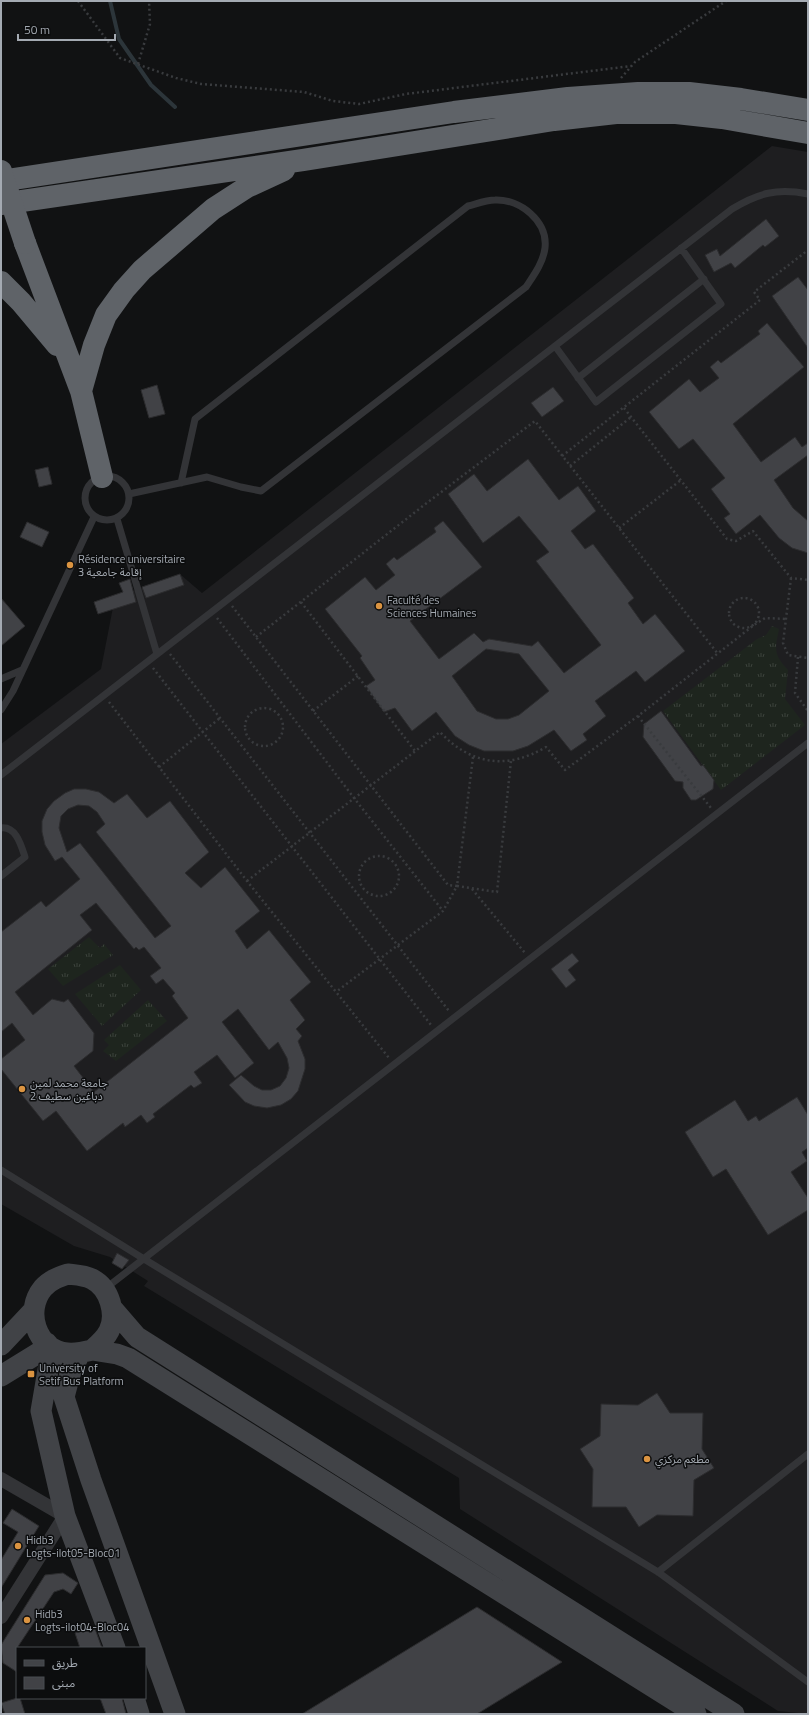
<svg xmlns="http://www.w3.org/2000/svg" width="809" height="1715" font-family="'Titillium Web','Noto Sans Arabic',sans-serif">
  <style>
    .built { fill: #1e1e20 }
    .grass { fill: url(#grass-tufts) }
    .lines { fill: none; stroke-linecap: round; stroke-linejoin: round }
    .stream { stroke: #2c353a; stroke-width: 4 }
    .building { fill: #414246; stroke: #2c2c2e; fill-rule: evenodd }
    .path { stroke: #393b3e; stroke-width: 2.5; stroke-dasharray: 2 3; stroke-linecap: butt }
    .lane { stroke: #333437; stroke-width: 7 }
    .street { stroke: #333437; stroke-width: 14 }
    .secondary { stroke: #414347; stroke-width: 21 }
    .highway { stroke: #5f6368; stroke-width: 22 }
    .highway-bridge { stroke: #5f6368; stroke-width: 22 }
    .poi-dot { fill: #db9441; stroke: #0c0d0e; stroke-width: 1.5 }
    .labels { text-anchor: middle; stroke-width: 3; stroke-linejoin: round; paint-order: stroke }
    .poi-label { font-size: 11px; fill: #a4aab2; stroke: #0c0d0e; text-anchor: start }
  </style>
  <defs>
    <pattern id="grass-tufts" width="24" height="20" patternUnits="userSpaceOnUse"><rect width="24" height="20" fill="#1e251e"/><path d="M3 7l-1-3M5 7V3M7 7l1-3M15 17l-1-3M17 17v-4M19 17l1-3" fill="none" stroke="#3c423c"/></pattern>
  </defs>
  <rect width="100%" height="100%" fill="#111213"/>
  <path class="built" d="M772,146L808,152V1714L778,1711L460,1509L459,1478L144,1286L148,1281L110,1257L74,1246L1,1204V744L101,669L115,597L181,575L202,593Z"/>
  <path class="grass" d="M772,626L779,629C775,649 773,654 788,670L785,699L805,725L721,790L663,711L757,639L766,635Z
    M89,937L100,948L104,944L113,955L63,986L48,969Z
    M120,965L141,990L102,1026L75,994Z
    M148,1000L167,1021L116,1061L103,1051L109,1045L104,1040Z"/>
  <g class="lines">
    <path class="stream" d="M110,1L119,39L151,85L175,107"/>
  </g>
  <path class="building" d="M766,219L779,236L765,247L763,245L735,268L731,263L714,272L705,255L717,249L720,256Z
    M798,277L808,290V348L772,296Z
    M767,323L804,367L733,424L761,462L795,437L802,447L808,443V455L774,480L793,508L808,521V553L792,548L779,538L760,515L736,534L724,518L730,514L711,489L725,478L693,439L679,449L649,412L689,379L700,392L719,378L710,367L718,360L721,363L760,334L758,331Z
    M157,385L165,414L149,418L141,390Z
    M553,387L564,401L542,417L531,403Z
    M528,459L559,500L578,486L596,511L571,531L585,549L593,544L634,598L628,603L643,624L655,614L685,651L645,682L636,671L595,701L606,716L583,734L587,740L571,751L554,730L528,746L513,751H484L469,745L455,736L436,712L412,731L395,708L384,712L366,686L375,680L360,658L362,656L325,609L365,577L376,590L395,575L386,564L394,557L397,560L436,532L434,528L443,521L482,567L410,621L439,659L474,633L483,642L489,639L532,646L538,641L564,673L601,645L536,561L549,552L519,516L483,543L448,494L474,474L487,491ZM486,649L519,654L549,691L519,715L508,719H496L477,711L452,676Z
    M48,467L52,484L39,487L35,470Z
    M27,522L49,532L42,547L20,537Z
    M180,574L184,585L146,598L142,587Z
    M130,579L136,602L98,614L94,602L123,592L119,583Z
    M1,598L25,626L1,646Z
    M661,711L701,766L703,765L714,780L713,789L696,800H691L683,788V782L675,781L643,737L644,724Z
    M74,789H86L99,792L114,803L127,794L147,818L170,801L209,852L185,873L201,888L225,867L260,911L235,931L247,949L269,930L311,982L290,1000L305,1020L296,1029L302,1036L298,1041L305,1059V1069L298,1091L291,1099L281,1105L267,1108L254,1106L245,1102L229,1085L241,1075L254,1086L262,1090H271L280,1086L286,1078L289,1068L287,1058L278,1042L269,1050L238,1009L222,1022L254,1063L235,1078L217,1055L194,1072L202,1083L194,1088L191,1085L153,1114L155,1117L147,1123L141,1115L125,1127L123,1123L87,1151L56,1111L43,1121L1,1069V1059L25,1040L12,1023L1,1032V932L41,901L46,907L80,879L62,857L55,861L45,845L42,832V821L47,809L54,801L65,793ZM78,805L89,806L97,812L105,824L96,832L171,926L155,938L80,843L67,852L59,828L61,816L68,809ZM96,903L134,949L136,947L139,950L144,947L161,968L150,976L156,984L163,979L175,993L172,996L188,1018L94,1092L74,1066L93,1051L94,1033L68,999L64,1002L52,999L33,1015L15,992L92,930L80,915Z
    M572,953L579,961L568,970L576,980L566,988L551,969Z
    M797,1097L808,1115V1148L802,1152L807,1161L791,1172L808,1198V1210L768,1235L726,1169L713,1177L685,1132L735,1100L748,1121L756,1116L759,1121Z
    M117,1253L129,1260L122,1269L112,1263Z
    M657,1393L670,1413H703L702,1449L714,1468L694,1480L693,1516L657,1515L639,1527L626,1507H592L593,1469L580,1449L600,1436L601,1404L638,1405Z
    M12,1509L39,1526L1,1588V1560L18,1532L3,1523Z
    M63,1573L78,1583L71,1594L63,1589L54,1592L17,1648V1672L3,1663L1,1645L45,1575Z
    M477,1607L562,1662L477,1714H302Z
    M94,1626L102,1648H80L75,1633Z
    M17,1698H20L25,1714H5L1,1703Z
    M100,1698H122L126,1714H106Z"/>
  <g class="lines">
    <path class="path" d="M78,1L120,58L176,78L201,84L304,92L333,101L359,104L406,94L631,66
      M138,64L150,24L149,1
      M621,78L635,62L726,1
      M624,408L727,539L736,541L753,531L791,578L808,580
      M562,456L760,300L754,292L808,250
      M570,466L631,417
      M619,528L681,480
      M791,578L783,643L788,655L808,658
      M729 613a15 15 0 1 1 30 0a15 15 0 1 1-30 0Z
      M301,602L415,751
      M232,606L448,885L457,886L443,911L336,992
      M217,618L354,798L443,911
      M256,637L428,502L535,421L718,654
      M170,654L449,1011
      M798,657L795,693L808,711
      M153,668L431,1025
      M109,702L247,881L389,1058
      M245 727a19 19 0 1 1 38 0a19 19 0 1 1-38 0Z
      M313,711L358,676
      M638,716L711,808
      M473,757L457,886L497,892L511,761
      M159,767L220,718
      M359 876a20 20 0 1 1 40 0a20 20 0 1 1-40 0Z
      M247,881L440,732C471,765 507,770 546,747L565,770L638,716L754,625L765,618L786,619
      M472,889L525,953"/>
    <path class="lane" d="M555,346L596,402L721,304L681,248
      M578,378L704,279
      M85 498a22 22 0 1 1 44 0a22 22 0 1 1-44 0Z
      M129,494L207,477L241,487L261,491L526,287C534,275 543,263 545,248C548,221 520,199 495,200C486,200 476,204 468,206L195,419L181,483
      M117,519L157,654
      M1,679L22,670
      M1,710L13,691L94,517
      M1,775L732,209C758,193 777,188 808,194
      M1,828C16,826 21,845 25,857L1,876
      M1,1170L144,1259L658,1572L808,1682
      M106,1288L808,743
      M658,1572L808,1454"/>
    <path class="street" d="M1,1479L65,1516L1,1617"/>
    <path class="secondary" d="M68,1274C77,1275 84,1275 92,1279C110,1288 117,1315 109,1331C105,1339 98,1345 92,1350C84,1352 75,1354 67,1353C36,1349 24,1311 43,1288C50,1280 59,1277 68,1274Z
      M112,1308L137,1337L734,1714
      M1,1345L33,1311
      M56,1350L48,1370L41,1411L65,1516L115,1648
      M92,1350L117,1354L128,1358L696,1714
      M80,1353L70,1374L64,1397L91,1480L175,1714
      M1,1376L40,1352L47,1343
      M134,1698L139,1714"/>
    <path class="highway" d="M1,181L454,112L568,98L638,93H689L741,99L808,110
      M1,204L303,160L554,120L616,113H676L722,118L808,133
      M25,243L81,391L102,477
      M1,282L21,302L57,345
      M81,391L94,345L106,315L124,290L142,270L213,209L247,187L284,170"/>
    <path class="highway-bridge" d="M1,171L25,243"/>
  </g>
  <g class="poi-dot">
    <circle cx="70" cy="565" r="4"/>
    <circle cx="379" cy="606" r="4"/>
    <circle cx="22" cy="1089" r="4"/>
    <rect x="27" y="1370" width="8" height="8" rx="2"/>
    <circle cx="647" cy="1459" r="4"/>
    <circle cx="18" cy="1546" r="4"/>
    <circle cx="27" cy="1620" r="4"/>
  </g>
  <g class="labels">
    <g class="poi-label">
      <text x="78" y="563">Résidence universitaire<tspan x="78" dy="13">إقامة جامعية 3</tspan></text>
      <text x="387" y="604">Faculté des<tspan x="387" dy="13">Sciences Humaines</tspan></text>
      <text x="30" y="1087">جامعة محمد لمين<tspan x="30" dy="13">دباغين سطيف 2</tspan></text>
      <text x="39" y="1372">University of<tspan x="39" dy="13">Setif Bus Platform</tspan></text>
      <text x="655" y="1463">مطعم مركزي</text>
      <text x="26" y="1544">Hidb3<tspan x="26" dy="13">Logts-ilot05-Bloc01</tspan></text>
      <text x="35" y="1618">Hidb3<tspan x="35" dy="13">Logts-ilot04-Bloc04</tspan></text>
    </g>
  </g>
  <rect width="809" height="1715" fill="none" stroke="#a4aab2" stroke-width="4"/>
  <rect x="16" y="1647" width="130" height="52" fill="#0c0d0e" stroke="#494c50"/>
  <rect x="24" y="1660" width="20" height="6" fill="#414347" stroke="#494c50"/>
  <text x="52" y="1667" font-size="12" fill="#a4aab2">طريق</text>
  <rect x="24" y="1677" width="20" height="12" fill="#414246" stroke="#494c50"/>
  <text x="52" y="1687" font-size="12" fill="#a4aab2">مبنى</text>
  <path d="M18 34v6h97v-6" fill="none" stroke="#a4aab2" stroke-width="2"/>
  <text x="24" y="34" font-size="12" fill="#a4aab2" stroke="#0c0d0e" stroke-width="3" paint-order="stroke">50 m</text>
</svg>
